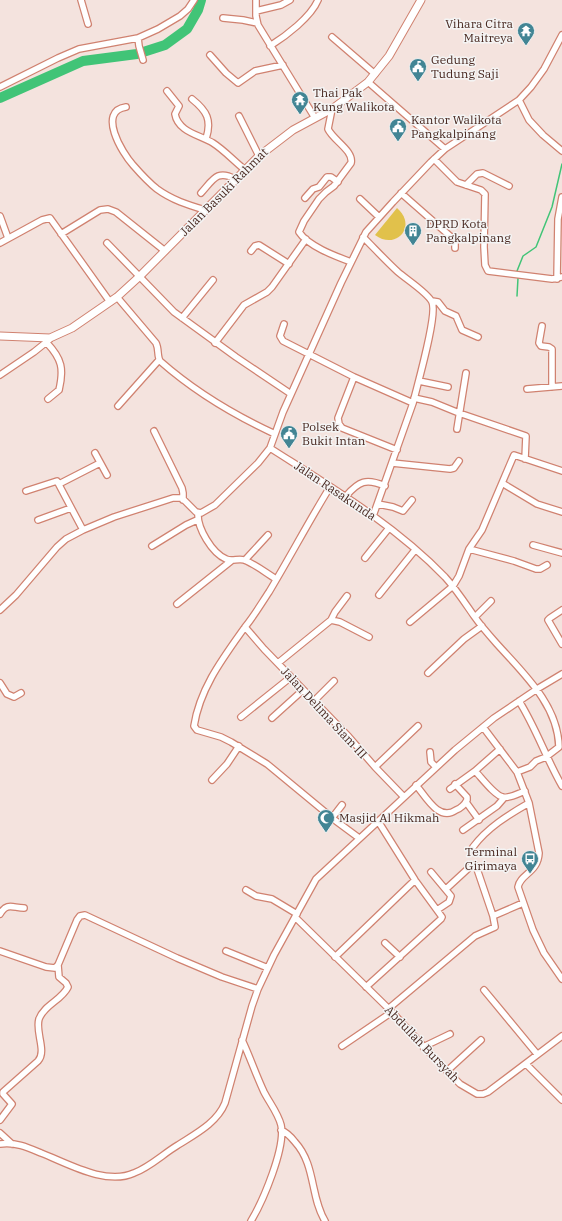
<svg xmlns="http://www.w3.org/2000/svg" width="562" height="1221" font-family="'IBM Plex Serif',serif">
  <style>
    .green { fill: #e1c14b }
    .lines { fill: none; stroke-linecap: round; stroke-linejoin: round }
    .stream { stroke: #41c477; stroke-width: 1.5 }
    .river { stroke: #41c477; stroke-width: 10 }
    .minor-casing { stroke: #d08270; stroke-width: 8 }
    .tertiary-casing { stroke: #d08270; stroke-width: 9 }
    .minor { stroke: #fff; stroke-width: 5.5 }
    .tertiary { stroke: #fff; stroke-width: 7 }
    .labels { text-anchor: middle; stroke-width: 3; stroke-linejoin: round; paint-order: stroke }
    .poi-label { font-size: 12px; fill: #482820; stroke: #f4f4f4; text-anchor: start }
    .street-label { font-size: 12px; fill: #482820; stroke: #f4f4f4 }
  </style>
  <rect width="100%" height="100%" fill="#f4e3de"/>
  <path class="green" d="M397,208C418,226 396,251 375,235Z"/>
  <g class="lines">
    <path class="stream" d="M517,271L523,256L536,247L552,207L562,164
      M517,296L518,278"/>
    <path class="river" d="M0,98L83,61L137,54L165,45L187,29L198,10L201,0"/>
    <defs>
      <path id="minor" d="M81,0L88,24
        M256,0V16L258,25L315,118
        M256,11L281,5L290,0
        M223,18L243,20L257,23
        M332,37L375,74
        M138,38L139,46L143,60
        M270,46C286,36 311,17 318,0
        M210,55L226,73L238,83L255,71L283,65
        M368,82L445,149
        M0,87L58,58L79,49L138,38L158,29L180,16L188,9L194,0
        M167,91L179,106L175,114C178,132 200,135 213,143C224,150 234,161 244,169
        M192,99C207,111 212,120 206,139
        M519,100L529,120L543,135L562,151
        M126,107C97,111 122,153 133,165C140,173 148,182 157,189C172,200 188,205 205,210
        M332,109L328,129C333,140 354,151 351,163L334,186L326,192L319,199L304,221L299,232C308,246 335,256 351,262
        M239,116L259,156
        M434,159L457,182L481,190L485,194L484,247L485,265L488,271L552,279L562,277
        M466,185L477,174L483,173L509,186
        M201,193C213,180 217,169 235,179
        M401,193L450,236L455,239V248
        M305,198L313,189L319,187L327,177H331L338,182
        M360,199L379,217
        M0,216L8,238
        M61,234L100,210L108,209L116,212L165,251
        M363,237C375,249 386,261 398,272C406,279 428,293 432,302C438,314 417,386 413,403
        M0,243L42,220L50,218L110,302
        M107,243L174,312L236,357L291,394
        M251,251L255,246L259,245L289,264
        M557,279L558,219L562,197
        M117,297L156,343C159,349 157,356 160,361C194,391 234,415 275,434
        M432,301L438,302L445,311L456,316L462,330L478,337
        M182,318L213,280
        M284,324L280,336L283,341L354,377L413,403L373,516
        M542,326L539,343L541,346L549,347L552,349V387
        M47,343C62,359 64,369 59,390L48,399
        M215,343L244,305L267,292L272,287L306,239
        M0,375L34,352L49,340
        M354,377L338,418L339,424L342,428L397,450
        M419,381L448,387
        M527,389L562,386
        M414,398L432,402L459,413L526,436L525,459
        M118,406L159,360
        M457,429L466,373
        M154,431L182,488L183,493V500
        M270,448C331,487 395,525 445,577C456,589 465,603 474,616C481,626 489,635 497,644C524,674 558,705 559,747L546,757L536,761L530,767L517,772
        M95,453L107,475
        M392,463L450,469L454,468L459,461
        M502,483L514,455L562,471
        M59,484L100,463
        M330,487C309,521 290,557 269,592C261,604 254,616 245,627C223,658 200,688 194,726L197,730L221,737L231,742L267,764L336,821L359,838
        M26,491L57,481L83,530
        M346,496C359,481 366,478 385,486
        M378,504L393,507L403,511L412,500
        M198,513C197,528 212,553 226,559C232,562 238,558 244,560C255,564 266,573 276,579
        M38,520L71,508
        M533,545L562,553
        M152,546L186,525L197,520
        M469,549L514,561L536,569H540L547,565
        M365,558L389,528
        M245,560L268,535
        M379,595L415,550
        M177,604L231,561
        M0,610L16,595L57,547L66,539L83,530L114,517L173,498H182L196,512L201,513L215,505L258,463L270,448L283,412L341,283L366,232L393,202L431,162L445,149L519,100L531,87L544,69L562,35
        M562,610L550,618L548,620L562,644
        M475,617L491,601
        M331,620L335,612L347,596
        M410,622L453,586L459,576L469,549L482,530L502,483L537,504L562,512
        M245,627L264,649L349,737L375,767L404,797
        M278,663L331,620L340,622L369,637
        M428,673L464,639L482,626
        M0,683L7,694L14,697L21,693
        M314,701L334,681
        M519,701C536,728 546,758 562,786
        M241,717L291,677
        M272,718L303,690
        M483,727L517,772L529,803L539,853C538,873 520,874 518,887L533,930L544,953L562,979
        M430,752L431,762L436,767
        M375,767L418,726
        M475,771C481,777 495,796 503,797C509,799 519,793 525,791
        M212,780L227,764L239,746
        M416,785C426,797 439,822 456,810C461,808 465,804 467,800V797L455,784
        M450,789L475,771L500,749
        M466,802L479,820
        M332,818L342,805
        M463,830L497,806L504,798
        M473,847C487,828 508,815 529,803
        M431,872L451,896L449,902L437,910
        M446,889L472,865H474L476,866L493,916
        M246,890L256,896L272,899L297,914
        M0,914C7,902 13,908 24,908
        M295,917L392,1012L438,1062L460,1084L477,1094H483L488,1092L562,1036
        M385,943L400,957
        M0,951L46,967L55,968L58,965L77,920L80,916L85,915L177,958L222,977L258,989
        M226,951L268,968
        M335,957L415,880
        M366,987L441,919L442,917L415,880L378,821
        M484,990L537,1054
        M388,1009L475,936L495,927L493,916L523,903
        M242,1040C250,1057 256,1075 264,1092C269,1102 278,1113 281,1125C286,1147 263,1201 251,1221
        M342,1046L392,1012
        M423,1047L450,1034
        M526,1064L562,1100
        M447,1071L481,1040
        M0,1120L12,1104L3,1094V1092L38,1061C47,1051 35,1032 39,1019C44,1005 62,1000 68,987L66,983L59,977L58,965
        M281,1130C288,1133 291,1137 295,1142C316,1165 310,1196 325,1221
        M0,1133L12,1144
        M0,1144C16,1142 27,1147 41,1153C67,1163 106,1186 134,1173C150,1167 163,1154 178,1145C195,1134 217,1123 225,1103L252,1006L258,989L274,955L316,879L455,750L494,718L537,689L562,674"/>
      <path id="tertiary" d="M0,336L50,338L72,328L117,297L140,276L259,156L293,130L332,109L368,82L389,56L421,0"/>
    </defs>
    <use href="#minor" class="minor-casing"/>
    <use href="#tertiary" class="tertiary-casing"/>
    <use href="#minor" class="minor"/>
    <use href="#tertiary" class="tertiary"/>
  </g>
  <defs>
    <symbol id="temple-pin" viewBox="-11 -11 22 30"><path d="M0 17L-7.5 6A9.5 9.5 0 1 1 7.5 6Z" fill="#428594" stroke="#f4f4f4"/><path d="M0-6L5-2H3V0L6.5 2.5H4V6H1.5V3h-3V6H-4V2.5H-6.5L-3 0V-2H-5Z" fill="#fff"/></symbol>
    <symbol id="civic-pin" viewBox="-11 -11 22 30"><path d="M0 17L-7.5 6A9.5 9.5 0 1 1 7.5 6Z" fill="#428594" stroke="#f4f4f4"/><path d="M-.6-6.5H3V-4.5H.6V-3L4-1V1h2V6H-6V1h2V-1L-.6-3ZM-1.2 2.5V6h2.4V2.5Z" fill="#fff"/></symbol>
    <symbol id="building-pin" viewBox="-11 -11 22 30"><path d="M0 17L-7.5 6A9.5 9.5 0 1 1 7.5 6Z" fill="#428594" stroke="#f4f4f4"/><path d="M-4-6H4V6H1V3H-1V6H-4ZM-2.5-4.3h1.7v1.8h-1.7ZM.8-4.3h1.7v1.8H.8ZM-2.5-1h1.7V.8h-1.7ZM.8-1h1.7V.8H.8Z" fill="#fff"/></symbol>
    <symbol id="mosque-pin" viewBox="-11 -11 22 30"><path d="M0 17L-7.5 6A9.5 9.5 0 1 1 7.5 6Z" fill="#428594" stroke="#f4f4f4"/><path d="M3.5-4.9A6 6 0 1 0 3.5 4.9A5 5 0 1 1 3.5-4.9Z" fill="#fff"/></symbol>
    <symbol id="bus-pin" viewBox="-11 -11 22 30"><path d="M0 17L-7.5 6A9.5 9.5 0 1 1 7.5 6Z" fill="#428594" stroke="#f4f4f4"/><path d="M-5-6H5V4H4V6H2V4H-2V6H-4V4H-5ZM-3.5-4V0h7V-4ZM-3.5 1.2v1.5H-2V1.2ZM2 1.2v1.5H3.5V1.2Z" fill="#fff"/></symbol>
  </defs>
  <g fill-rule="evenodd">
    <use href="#temple-pin" x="516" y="21" width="20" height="27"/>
    <use href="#civic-pin" x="408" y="57" width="20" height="27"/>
    <use href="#temple-pin" x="290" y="90" width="20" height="27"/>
    <use href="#civic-pin" x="388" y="117" width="20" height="27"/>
    <use href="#building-pin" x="403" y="221" width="20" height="27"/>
    <use href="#civic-pin" x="279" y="424" width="20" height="27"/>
    <use href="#mosque-pin" x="316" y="808" width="20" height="27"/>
    <use href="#bus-pin" x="520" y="849" width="20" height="27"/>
  </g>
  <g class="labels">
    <g class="poi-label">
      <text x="513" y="28" text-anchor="end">Vihara Citra<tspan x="513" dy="14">Maitreya</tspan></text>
      <text x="431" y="64">Gedung<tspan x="431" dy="14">Tudung Saji</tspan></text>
      <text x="313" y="97">Thai Pak<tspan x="313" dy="14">Kung Walikota</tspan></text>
      <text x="411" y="124">Kantor Walikota<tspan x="411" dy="14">Pangkalpinang</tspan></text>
      <text x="426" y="228">DPRD Kota<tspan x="426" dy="14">Pangkalpinang</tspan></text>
      <text x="302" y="431">Polsek<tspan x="302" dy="14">Bukit Intan</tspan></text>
      <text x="339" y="822">Masjid Al Hikmah</text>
      <text x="517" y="856" text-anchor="end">Terminal<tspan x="517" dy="14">Girimaya</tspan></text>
    </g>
    <g class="street-label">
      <text transform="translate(224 192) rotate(-45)" y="4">Jalan Basuki Rahmat</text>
      <text transform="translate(335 491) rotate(34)" y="4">Jalan Rasakunda</text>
      <text transform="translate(324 713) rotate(47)" y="4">Jalan Delima Siam III</text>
      <text transform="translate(422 1044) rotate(46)" y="4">Abdullah Bursyah</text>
    </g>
  </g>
</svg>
